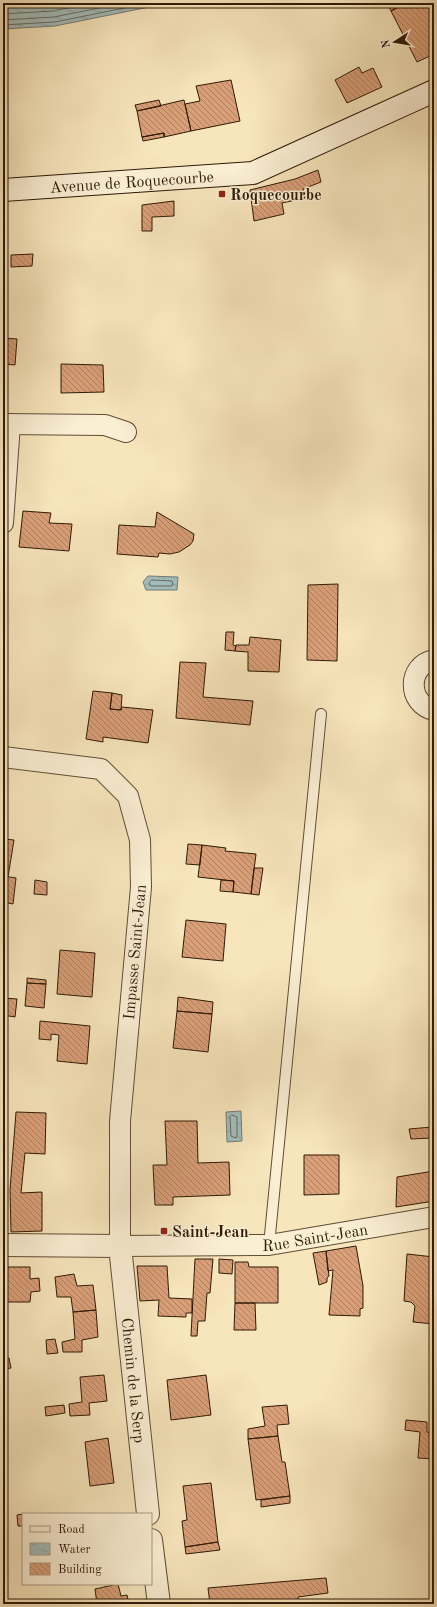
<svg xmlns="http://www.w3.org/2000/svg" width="437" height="1607" font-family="'Old Standard TT',serif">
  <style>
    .water { fill: url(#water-ripples); stroke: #747b73 }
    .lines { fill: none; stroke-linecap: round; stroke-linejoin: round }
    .shore { stroke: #686b60; stroke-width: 1 }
    .building { fill: url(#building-back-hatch); stroke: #2f1a06 }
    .service-casing { stroke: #614d34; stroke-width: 12 }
    .minor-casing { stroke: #614d34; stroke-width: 22 }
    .tertiary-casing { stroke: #614d34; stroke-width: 24 }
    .secondary-casing { stroke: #2f1a06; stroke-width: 24 }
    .service { stroke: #faeed3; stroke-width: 10 }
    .minor { stroke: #faeed3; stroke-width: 20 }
    .tertiary { stroke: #faeed3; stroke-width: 22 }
    .secondary { stroke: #faeed3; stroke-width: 22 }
    .poi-dot { fill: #8f2418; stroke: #faeed3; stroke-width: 1.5 }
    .labels { text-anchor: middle; stroke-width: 3; stroke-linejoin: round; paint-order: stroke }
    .street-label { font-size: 16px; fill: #2f1a06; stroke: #faeed3 }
    .poi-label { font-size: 16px; font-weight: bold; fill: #2f1a06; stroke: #faeed3; text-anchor: start }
  </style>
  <defs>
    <pattern id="water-ripples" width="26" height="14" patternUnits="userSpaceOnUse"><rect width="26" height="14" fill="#a2bcbb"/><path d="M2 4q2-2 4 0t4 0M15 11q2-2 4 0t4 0" fill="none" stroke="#8ca19f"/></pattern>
    <pattern id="building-back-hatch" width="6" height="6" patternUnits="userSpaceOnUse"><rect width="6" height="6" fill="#d99f78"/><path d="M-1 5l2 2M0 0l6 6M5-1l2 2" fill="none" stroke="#b08160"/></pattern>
  </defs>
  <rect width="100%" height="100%" fill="#f7e5bc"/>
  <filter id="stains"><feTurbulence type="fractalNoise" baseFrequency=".005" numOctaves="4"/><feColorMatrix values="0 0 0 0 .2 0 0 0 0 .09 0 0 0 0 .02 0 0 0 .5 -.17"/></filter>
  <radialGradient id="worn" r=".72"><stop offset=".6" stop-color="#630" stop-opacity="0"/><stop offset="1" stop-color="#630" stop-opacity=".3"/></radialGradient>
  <path class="water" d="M3,3H169L55,26L3,29Z
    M148,576L178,577L177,590H146L143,582Z
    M241,1111L242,1141L227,1142L226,1112Z"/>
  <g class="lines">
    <path class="shore" d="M3,14L53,11L93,3
      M3,20L54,17L124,3
      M3,25L55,22L149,3
      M152,580L172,581L173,585L171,586H151L149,583Z
      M232,1115L237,1117V1136L236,1138L231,1136L230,1117Z"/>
  </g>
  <path class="building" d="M387,3H406L391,11Z
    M406,3H434V54L417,62L391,11Z
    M359,67L362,73L373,68L382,87L347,103L335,80Z
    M231,80L240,121L191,131L185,104L200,101L196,86Z
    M159,100L161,106L137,111L135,105Z
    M184,100L191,131L164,137V133L142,137L137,111Z
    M164,133V137L143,141L142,137Z
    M318,170L321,182L303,189L305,198L282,203L284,214L254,221L250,190L295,179Z
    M174,201V216L152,217V231H142V205Z
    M33,254L32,266L11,267V255Z
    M3,338L17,339L15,365L3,364Z
    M61,364L103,365L104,392L61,393Z
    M23,511L51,513L49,523L72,524L69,551L19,547Z
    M157,512L194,534L193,541L190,545L179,552L170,554L159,553L158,557L117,554L119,525L155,527Z
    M338,584L337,661L307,660L308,585Z
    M226,632H234L233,645L236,646L235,651L225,650Z
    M250,637L281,640L279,672L248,671V652L235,651L236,645H249Z
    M180,662L206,663L203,697L253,701L250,725L176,718Z
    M93,691L112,693L110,709L121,710L122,707L153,710L148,743L103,737V742L86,739Z
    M112,693L122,695L121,710L110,709Z
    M3,839L14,840L8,877L3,876Z
    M188,844L202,845L200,865L186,864Z
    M202,845L226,848L225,851L256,854L251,894L233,892L234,881L198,877Z
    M254,868H263L259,895L251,894Z
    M3,876L16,878L13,904L3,902Z
    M35,880L47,882V895L34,894Z
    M221,880L234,881L233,892L220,891Z
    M186,920L226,924L223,961L182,957Z
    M60,950L95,953L92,997L57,994Z
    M27,978L46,980V984L27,983Z
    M27,983L46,984L44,1008L25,1006Z
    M178,997L213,1002L212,1014L177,1011Z
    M3,998L17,999L15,1017L3,1015Z
    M177,1011L212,1014L208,1052L173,1048Z
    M40,1021L90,1026L87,1064L57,1061L59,1035L51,1034V1040L39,1039Z
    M16,1112L46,1113L45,1154L25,1153L21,1193L42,1192V1231L11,1232L10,1190Z
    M165,1121H197L198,1163L229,1162L230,1195L173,1197V1205H155L153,1165H167Z
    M432,1127V1138L411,1139L409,1129Z
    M304,1155H339V1194L304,1195Z
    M434,1171V1201L396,1207L397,1177Z
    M356,1246L363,1286V1308L360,1309V1316L329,1315L333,1270L328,1271L326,1251Z
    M326,1251L329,1276L327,1278V1282L319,1285L313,1253Z
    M407,1254L434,1257V1294L431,1309H434V1324L413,1322L415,1306L411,1302L404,1301Z
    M195,1259H213L210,1293H207L205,1321H198L197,1336H191Z
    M219,1259L233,1260L232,1274L219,1273Z
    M235,1262H248L249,1267H278V1303H235Z
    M137,1266H167L169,1298L192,1299V1313H186V1317L158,1316L159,1300L140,1301Z
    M3,1267H30V1279L39,1278L40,1291L31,1292L30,1302H3Z
    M74,1274L77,1286L93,1285L96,1310L73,1312L71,1297H57L55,1277Z
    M235,1303H255L256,1330H234Z
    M96,1310L98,1337L82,1340V1352H63L62,1342L75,1339L73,1312Z
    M55,1339L58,1353L47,1354L46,1340Z
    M3,1358H9L11,1368L3,1369Z
    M104,1375L107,1401L89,1403L90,1415L70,1416L69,1404L82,1402L80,1377Z
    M206,1375L211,1415L171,1420L167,1380Z
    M64,1405L65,1413L46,1416L45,1407Z
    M287,1405L289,1424L277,1425L278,1436L248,1439V1429L265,1426L262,1407Z
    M406,1420L427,1422V1432L434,1433V1459L418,1458L420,1432L405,1430Z
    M278,1436L282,1462H285L290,1496L256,1500L248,1439Z
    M108,1438L114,1483L90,1486L85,1442Z
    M211,1483L218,1542L185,1547L182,1521L187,1520L183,1486Z
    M290,1496V1503L261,1507V1500Z
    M23,1514V1526H18L17,1515Z
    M218,1542L220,1550L186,1554L185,1547Z
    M326,1578L328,1593L298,1597V1601L259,1604L258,1601L210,1604L208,1588Z
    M118,1584L121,1596L127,1595L129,1604H97L95,1589Z"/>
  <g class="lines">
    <defs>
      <path id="service" d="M269,1245L321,714"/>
      <g id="minor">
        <path d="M3,424L105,425L126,432"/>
        <path d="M3,523L10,424"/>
        <path d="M434,660C407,665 407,704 434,710"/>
        <path id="s1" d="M3,757L101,769L128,796L140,840L141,887L120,1121V1246L269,1245L434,1217"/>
      </g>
      <g id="tertiary">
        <path id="s2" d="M3,1245L120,1246L148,1514"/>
        <path d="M151,1540L159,1604"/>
      </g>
      <g id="secondary">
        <path id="s3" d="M3,190L253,173L434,91"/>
      </g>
    </defs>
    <use href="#service" class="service-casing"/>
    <use href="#minor" class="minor-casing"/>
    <use href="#tertiary" class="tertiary-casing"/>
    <use href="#secondary" class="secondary-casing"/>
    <use href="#service" class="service"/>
    <use href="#minor" class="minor"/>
    <use href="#tertiary" class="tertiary"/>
    <use href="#secondary" class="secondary"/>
  </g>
  <g class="poi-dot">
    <rect x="218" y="190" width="8" height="8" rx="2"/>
    <rect x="160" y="1227" width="8" height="8" rx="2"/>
  </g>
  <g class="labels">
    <g class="street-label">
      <text dy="6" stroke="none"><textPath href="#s3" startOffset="129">Avenue de Roquecourbe</textPath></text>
      <text transform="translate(134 952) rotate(-85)" y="6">Impasse Saint-Jean</text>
      <text dy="6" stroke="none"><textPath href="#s1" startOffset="785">Rue Saint-Jean</textPath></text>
      <text dy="6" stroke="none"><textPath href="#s2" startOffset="252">Chemin de la Serp</textPath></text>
    </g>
    <g class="poi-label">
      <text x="230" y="200">Roquecourbe</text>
      <text x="172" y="1237">Saint-Jean</text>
    </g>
  </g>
  <rect width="437" height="1607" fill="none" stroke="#f7e5bc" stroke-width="16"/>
  <rect x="4" y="4" width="429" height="1599" fill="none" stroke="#2f1a06" stroke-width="2"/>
  <rect x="8" y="8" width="421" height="1591" fill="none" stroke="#2f1a06"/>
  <rect x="22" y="1513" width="130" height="72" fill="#faeed3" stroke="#a99981"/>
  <rect x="30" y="1526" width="20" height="6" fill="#faeed3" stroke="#a99981"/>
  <text x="58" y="1533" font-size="12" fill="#2f1a06">Road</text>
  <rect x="30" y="1543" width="20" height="12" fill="url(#water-ripples)" stroke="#a99981"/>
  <text x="58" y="1553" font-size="12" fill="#2f1a06">Water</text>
  <rect x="30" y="1563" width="20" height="12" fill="url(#building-back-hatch)" stroke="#a99981"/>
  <text x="58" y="1573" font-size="12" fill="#2f1a06">Building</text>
  <g transform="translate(395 42) rotate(258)" stroke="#faeed3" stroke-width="3" paint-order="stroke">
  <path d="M0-3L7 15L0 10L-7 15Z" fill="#2f1a06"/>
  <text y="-6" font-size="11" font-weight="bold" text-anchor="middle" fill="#2f1a06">N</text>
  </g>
  <rect width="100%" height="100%" filter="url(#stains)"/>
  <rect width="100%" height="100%" fill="url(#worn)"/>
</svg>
